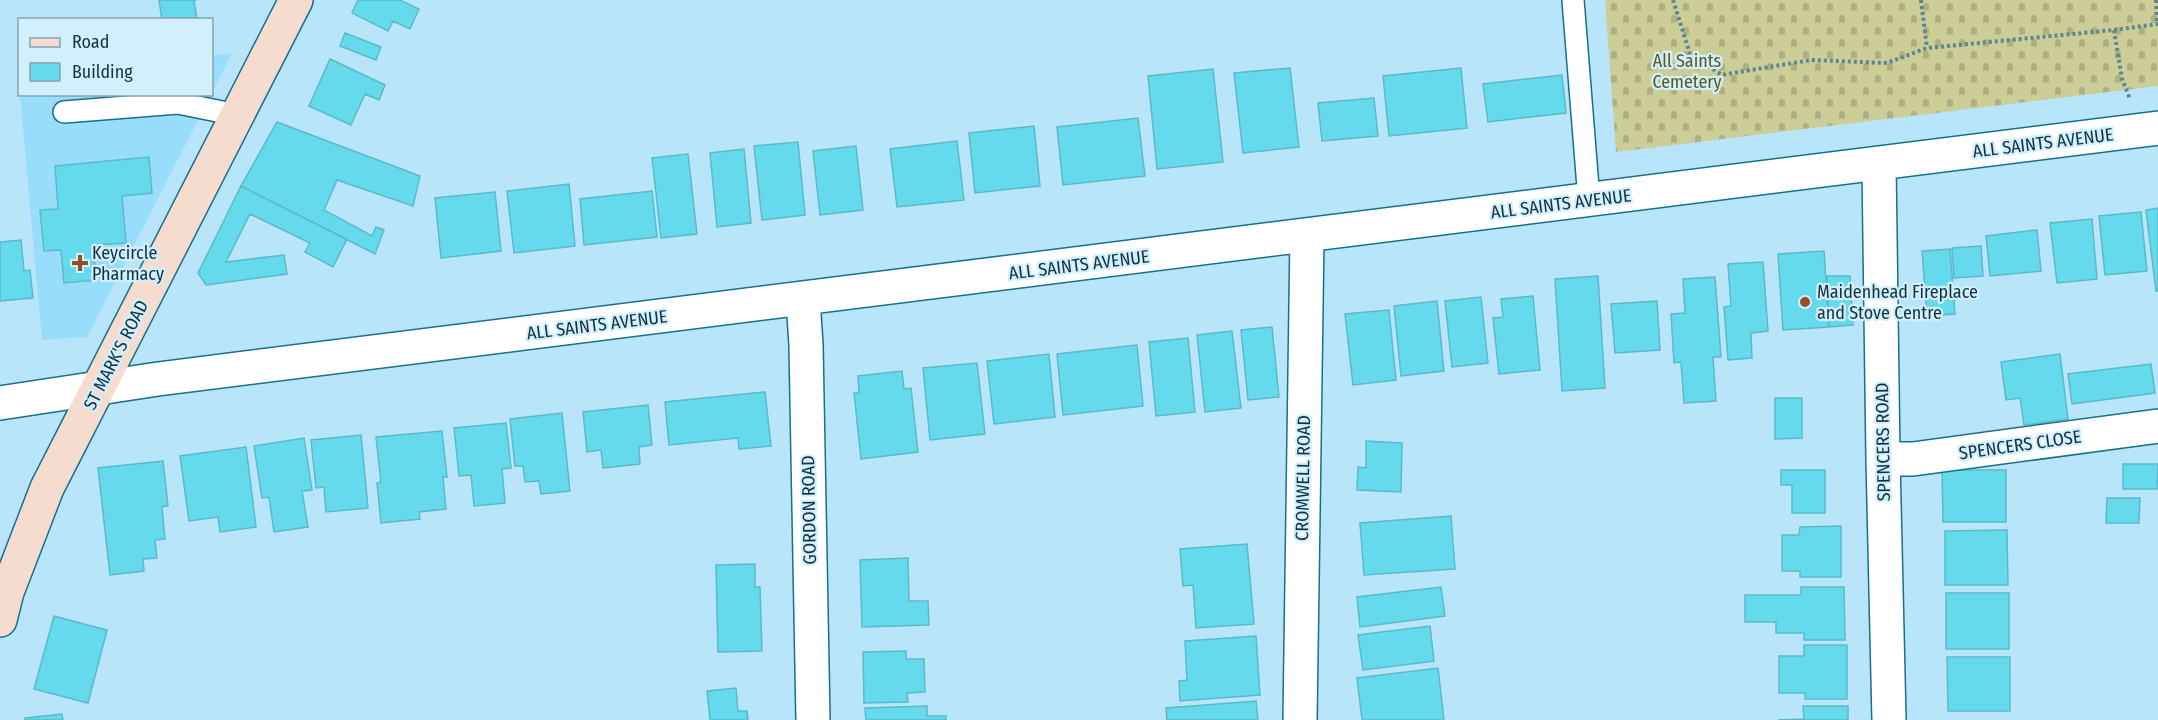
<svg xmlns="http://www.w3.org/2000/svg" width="2158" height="720" font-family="'Fira Sans Condensed',sans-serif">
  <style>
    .built { fill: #99ddfd }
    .cemetery { fill: url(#cemetery-stones) }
    .building { fill: #64daec; stroke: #5bbac8; stroke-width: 1.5 }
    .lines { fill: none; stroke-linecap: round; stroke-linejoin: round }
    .lane-casing { stroke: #196f8e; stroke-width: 24 }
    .street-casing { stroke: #196f8e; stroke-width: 36 }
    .secondary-casing { stroke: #196f8e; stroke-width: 36 }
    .path { stroke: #5e8596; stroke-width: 4; stroke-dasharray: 3 3; stroke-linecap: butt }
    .lane { stroke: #fff; stroke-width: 21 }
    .street { stroke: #fff; stroke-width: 33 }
    .secondary { stroke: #f6dcce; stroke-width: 33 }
    .poi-dot { fill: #944e26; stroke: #d2effe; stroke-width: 2 }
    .labels { text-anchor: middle; stroke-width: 4.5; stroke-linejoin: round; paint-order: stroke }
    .park-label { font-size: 18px; fill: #5b5a1b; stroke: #d2effe }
    .street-label { font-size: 18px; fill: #113340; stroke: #d2effe }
    .poi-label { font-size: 18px; fill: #113340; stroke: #d2effe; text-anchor: start }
  </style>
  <defs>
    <pattern id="cemetery-stones" width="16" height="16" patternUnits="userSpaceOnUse" patternTransform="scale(1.5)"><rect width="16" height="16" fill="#cccd97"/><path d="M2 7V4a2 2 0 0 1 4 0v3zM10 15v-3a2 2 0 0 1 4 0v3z" fill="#aeb083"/></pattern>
  </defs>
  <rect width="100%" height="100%" fill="#b8e5fa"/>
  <path class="built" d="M231,54L212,93V55Z
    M20,95H211L87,337L42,340Z"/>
  <path class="cemetery" d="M1605,0H2158V86L1616,152Z"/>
  <path class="building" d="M159,0H197H194L197,20H162Z
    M358,0H400L419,9L410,29L393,21L388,31L352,13Z
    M345,33L381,47L376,60L340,46Z
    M330,59L385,85L379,100L365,94L351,125L309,106Z
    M1290,68L1299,147L1243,153L1234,73Z
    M1461,68L1467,128L1389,136L1383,76Z
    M1213,69L1223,162L1157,169L1148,76Z
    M1562,75L1566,113L1488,122L1483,84Z
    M1374,98L1378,136L1322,141L1318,103Z
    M1138,118L1145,176L1063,185L1057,127Z
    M277,122L420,176L413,206L337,180L324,210L372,236L376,227L384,230L375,254L241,186Z
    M1034,126L1040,186L975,193L969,133Z
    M957,141L964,200L897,207L890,149Z
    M798,142L805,215L762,220L754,146Z
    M856,146L863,210L820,215L813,151Z
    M744,149L751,223L717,227L710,153Z
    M688,154L697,234L661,238L652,158Z
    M149,157L152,193L122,196L126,243L93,245L96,280L64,283L61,250L44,251L40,210L58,209L55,166Z
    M569,184L575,246L514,253L507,191Z
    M241,186L347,239L333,267L305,252L310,243L250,214L226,262L284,255L287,274L206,285L198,273Z
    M652,191L657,237L584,245L580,199Z
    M495,192L501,251L441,258L435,198Z
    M2158,208V291H2156L2146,210Z
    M2141,212L2147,271L2105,275L2099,216Z
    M2092,219L2097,279L2057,283L2050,223Z
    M2037,230L2041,271L1990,276L1986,236Z
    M21,240L24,271L30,270L33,298L0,301V242Z
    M1981,246L1983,276L1954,278L1952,248Z
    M1950,249L1955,314L1927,316L1922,251Z
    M1824,251L1829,327L1783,330L1778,254Z
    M1763,262L1768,331L1751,333L1752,358L1728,360L1724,307L1731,306L1728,264Z
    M1598,276L1605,388L1562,391L1555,279Z
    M1827,276H1850L1853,325L1829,327Z
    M1715,277L1721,357H1713L1716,401L1684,403L1681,362L1674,363L1671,314L1685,313L1683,279Z
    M1533,296L1540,370L1499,374L1493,318L1503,317L1501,299Z
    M1481,297L1488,363L1452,367L1445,301Z
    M1437,301L1444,371L1401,376L1394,306Z
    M1657,301L1660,350L1615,353L1611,304Z
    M1389,310L1396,380L1353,385L1345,314Z
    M1272,327L1279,397L1248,400L1241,330Z
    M1232,331L1241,408L1205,412L1197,335Z
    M1188,338L1195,412L1156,416L1149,342Z
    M1137,345L1143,406L1063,415L1057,354Z
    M1049,354L1055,417L994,424L987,361Z
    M2060,354L2068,419L2024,425L2020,398L2006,400L2001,362Z
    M977,363L985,434L930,440L923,368Z
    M2151,364L2155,393L2072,404L2068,374Z
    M902,371L904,389L911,388L918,452L861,459L854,393H859L858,376Z
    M765,392L771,446L739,449L738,438L669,445L665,402Z
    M1775,398H1802V438L1775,439Z
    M648,405L652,445L639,447L640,464L603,468L601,450L587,452L583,412Z
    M562,413L570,491L541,494L539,481L525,482L523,466H515L510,419Z
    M506,423L511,468L502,469L505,503L474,506L471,475L459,476L454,428Z
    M442,431L447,477H443L446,509L419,512L420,519L381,523L377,483L381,482L376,437Z
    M361,435L368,508L326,512L324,487L316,488L311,440Z
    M304,438L312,490L302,491L308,527L274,532L269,497L262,498L254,446Z
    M1366,441L1402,443L1401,492L1357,490L1358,467L1366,468Z
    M246,447L256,527L220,532L218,517L189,521L180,456Z
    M163,461L168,506L162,507L165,539L155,540L157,558L143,559L144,571L110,575L98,468Z
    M2123,464H2158L2157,489H2123Z
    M1781,470H1825V513H1792V485H1781Z
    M1942,470H2006V522H1943Z
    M2107,498H2140L2139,523H2106Z
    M1451,516L1455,569L1364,575L1360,523Z
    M1841,526V577H1800V571H1782V535H1799L1800,527Z
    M2007,530L2008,585H1945V531Z
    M1247,544L1254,624L1196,628L1193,585L1183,586L1180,549Z
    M908,558L909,601H928L929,625L862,627L860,560Z
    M755,564V587H760L762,651L718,652L716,565Z
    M1441,587L1445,616L1360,627L1357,597Z
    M1801,587H1844L1845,640H1804V633H1776V622H1745V595H1801Z
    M1946,593H2009V649H1946Z
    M54,616L107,630L88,703L34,689Z
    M1430,626L1434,661L1363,670L1358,635Z
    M1256,636L1260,695L1180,701L1179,681L1187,680L1185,641Z
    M1804,645H1847V699H1805V693H1779V656H1804Z
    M906,651V659H924L925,692L907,693L908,702L864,703L863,652Z
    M1947,657H2010V711H1948Z
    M1438,668L1444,720H1362L1357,678Z
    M736,688L738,711H747L748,720H710L707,691Z
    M1256,701L1258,720H1167L1166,708Z
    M927,706V716H946V720H866L865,708Z
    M1803,706H1848V720H1778L1804,719Z
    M62,714L63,720H25V718Z"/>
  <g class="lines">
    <defs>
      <path id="lane" d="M1573,0L1589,200
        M64,112L178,103L237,115"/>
      <path id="street" d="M1879,164L1883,459L1889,720
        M803,300L806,345L813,720
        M0,403L158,379L2158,128
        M1883,459H1913L2158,426
        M1300,720L1307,236"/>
      <path id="secondary" d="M0,620L7,592L47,488L296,0"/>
    </defs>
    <use href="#lane" class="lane-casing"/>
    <use href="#street" class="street-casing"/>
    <use href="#secondary" class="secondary-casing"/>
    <path class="path" d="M1673,0L1690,54L1722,75L1811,60L1887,63L1927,48L2114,30L2122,79L2130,99
      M1921,0L1927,48
      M2156,0L2157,24
      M2114,30L2158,24"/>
    <use href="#lane" class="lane"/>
    <use href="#street" class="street"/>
    <use href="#secondary" class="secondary"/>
  </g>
  <g class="poi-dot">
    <path d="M77 254h6v6h6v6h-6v6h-6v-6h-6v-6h6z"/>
    <circle cx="1805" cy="302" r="6"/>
  </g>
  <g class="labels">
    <g class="park-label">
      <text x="1687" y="67">All Saints<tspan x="1687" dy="21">Cemetery</tspan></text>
    </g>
    <g class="street-label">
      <text transform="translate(2043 143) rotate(-7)" y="6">ALL SAINTS AVENUE</text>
      <text transform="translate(1561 204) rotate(-7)" y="6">ALL SAINTS AVENUE</text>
      <text transform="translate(1079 265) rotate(-7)" y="6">ALL SAINTS AVENUE</text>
      <text transform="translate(597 325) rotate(-7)" y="6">ALL SAINTS AVENUE</text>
      <text transform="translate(116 355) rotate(-63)" y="6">ST MARK'S ROAD</text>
      <text transform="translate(1883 442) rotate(-91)" y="6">SPENCERS ROAD</text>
      <text transform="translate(2020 445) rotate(-8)" y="6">SPENCERS CLOSE</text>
      <text transform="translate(1303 478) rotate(-89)" y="6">CROMWELL ROAD</text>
      <text transform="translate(809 510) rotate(-91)" y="6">GORDON ROAD</text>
    </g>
    <g class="poi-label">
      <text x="92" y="259">Keycircle<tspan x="92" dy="21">Pharmacy</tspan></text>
      <text x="1817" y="298">Maidenhead Fireplace<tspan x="1817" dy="21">and Stove Centre</tspan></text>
    </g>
  </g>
  <rect x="18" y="18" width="195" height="78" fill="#d2effe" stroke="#85a4b2" stroke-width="1.5"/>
  <rect x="30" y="38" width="30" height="9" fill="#f6dcce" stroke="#85a4b2" stroke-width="1.5"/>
  <text x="72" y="48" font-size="18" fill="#113340">Road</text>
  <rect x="30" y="63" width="30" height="18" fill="#64daec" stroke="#85a4b2" stroke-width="1.5"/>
  <text x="72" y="78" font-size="18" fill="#113340">Building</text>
</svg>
